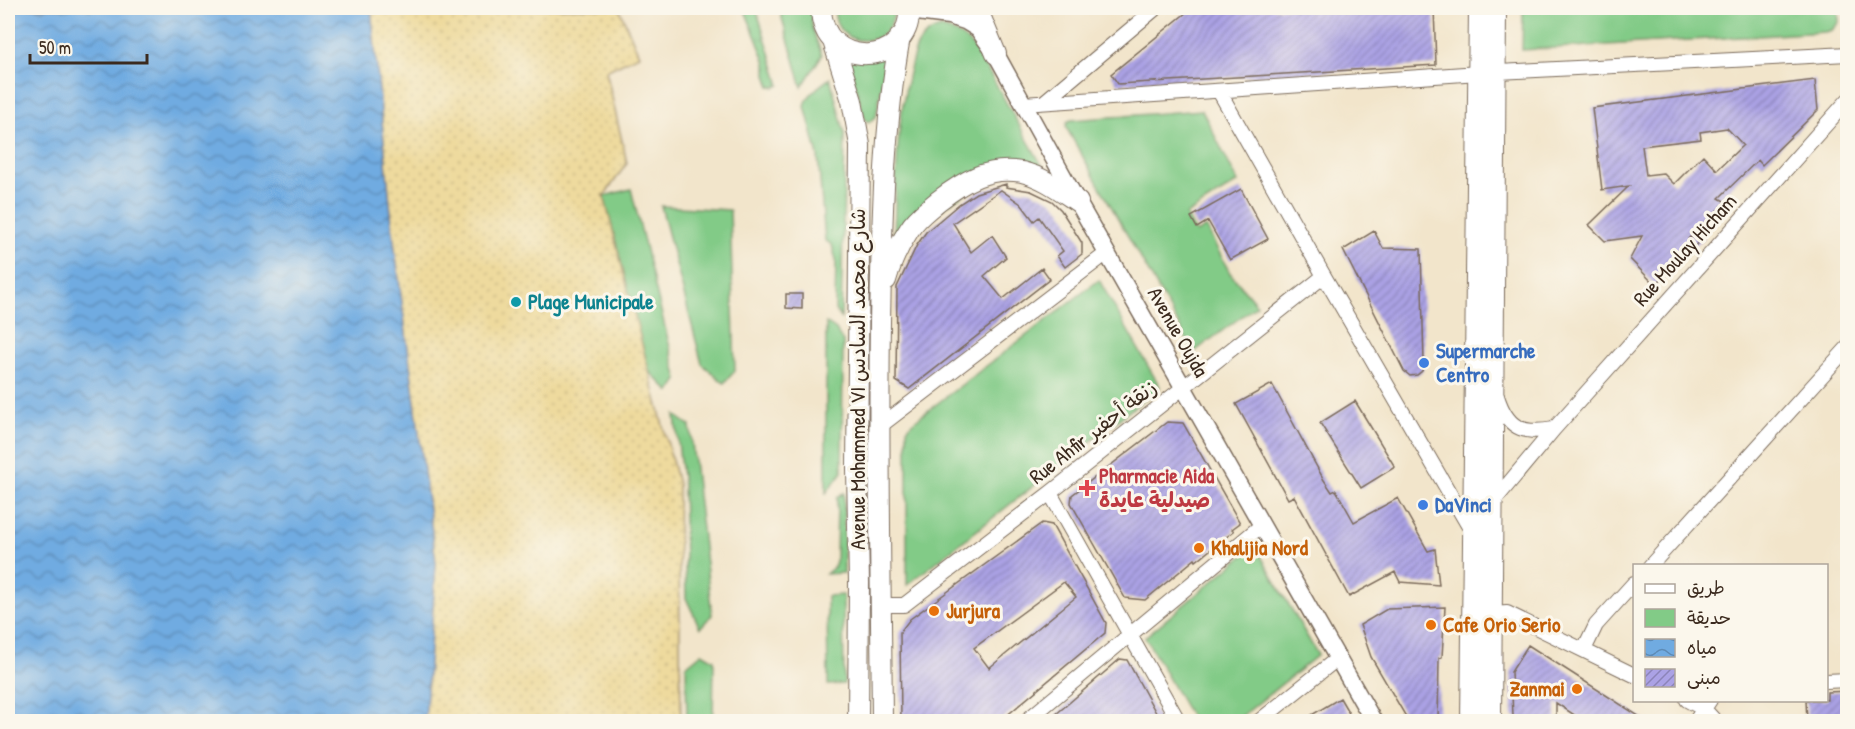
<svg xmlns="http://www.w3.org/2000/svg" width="1855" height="729" font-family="'Patrick Hand','Playpen Sans Arabic',sans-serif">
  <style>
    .green { fill: #82cb87; stroke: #5e7a52; stroke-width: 1.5 }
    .sand { fill: url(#sand-dots); stroke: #94825e; stroke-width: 1.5 }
    .park { fill: url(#park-tufts); stroke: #5e7a52; stroke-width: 1.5 }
    .water { fill: url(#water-waves); stroke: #566a80; stroke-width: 1.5 }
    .building { fill: url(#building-hatch); fill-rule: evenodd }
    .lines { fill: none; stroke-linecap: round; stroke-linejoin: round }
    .minor-casing { stroke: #7b6b5b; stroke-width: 16 }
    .tertiary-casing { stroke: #7b6b5b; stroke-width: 19 }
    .secondary-casing { stroke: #7b6b5b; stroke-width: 22 }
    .minor { stroke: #fff; stroke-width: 14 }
    .tertiary { stroke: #fff; stroke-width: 16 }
    .secondary { stroke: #fff; stroke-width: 20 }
    .culture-dot { fill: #0f9aa8; stroke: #fbf7ec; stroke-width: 2 }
    .shop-dot { fill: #3f7fe0; stroke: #fbf7ec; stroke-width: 2 }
    .health-dot { fill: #e0444e; stroke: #fbf7ec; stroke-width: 2 }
    .food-dot { fill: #e8710a; stroke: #fbf7ec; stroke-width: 2 }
    .labels { text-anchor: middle; stroke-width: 6; stroke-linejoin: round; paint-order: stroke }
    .street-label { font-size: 21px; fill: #3b2a1e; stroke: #fbf7ec }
    .culture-label { font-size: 21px; font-weight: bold; fill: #0d838f; stroke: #fbf7ec; text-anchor: start }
    .shop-label { font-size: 21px; font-weight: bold; fill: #366cbe; stroke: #fbf7ec; text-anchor: start }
    .health-label { font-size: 21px; font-weight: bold; fill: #be3a42; stroke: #fbf7ec; text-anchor: start }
    .food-label { font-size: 21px; font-weight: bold; fill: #c56008; stroke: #fbf7ec; text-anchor: start }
  </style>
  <defs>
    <pattern id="sand-dots" width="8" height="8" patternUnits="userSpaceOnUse" patternTransform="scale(1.5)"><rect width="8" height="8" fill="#eeda9e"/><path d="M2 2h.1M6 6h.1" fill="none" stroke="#cdbb88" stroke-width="1.8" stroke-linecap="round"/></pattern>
    <pattern id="park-tufts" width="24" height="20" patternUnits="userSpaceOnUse" patternTransform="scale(1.5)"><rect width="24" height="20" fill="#82cb87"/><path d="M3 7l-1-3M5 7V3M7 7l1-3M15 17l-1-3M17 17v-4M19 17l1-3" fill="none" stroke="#71ae74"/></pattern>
    <pattern id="water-waves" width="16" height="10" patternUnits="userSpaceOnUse" patternTransform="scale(1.5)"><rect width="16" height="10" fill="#70abe1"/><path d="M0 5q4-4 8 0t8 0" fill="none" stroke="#5d8bb6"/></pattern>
    <pattern id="building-hatch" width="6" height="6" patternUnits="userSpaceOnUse" patternTransform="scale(1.5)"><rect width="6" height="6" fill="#aba2e5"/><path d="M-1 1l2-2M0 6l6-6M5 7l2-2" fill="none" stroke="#8c84b9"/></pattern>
  </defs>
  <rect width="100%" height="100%" fill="#fbf7ec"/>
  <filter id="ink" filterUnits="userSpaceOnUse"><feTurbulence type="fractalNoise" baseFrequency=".0167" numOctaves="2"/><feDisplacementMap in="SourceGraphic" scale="12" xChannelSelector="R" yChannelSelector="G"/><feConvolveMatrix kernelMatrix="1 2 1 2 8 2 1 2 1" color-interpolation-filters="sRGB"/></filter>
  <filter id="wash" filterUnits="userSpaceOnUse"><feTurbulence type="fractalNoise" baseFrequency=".008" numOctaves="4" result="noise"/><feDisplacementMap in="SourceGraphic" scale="24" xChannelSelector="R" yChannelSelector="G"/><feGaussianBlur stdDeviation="1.35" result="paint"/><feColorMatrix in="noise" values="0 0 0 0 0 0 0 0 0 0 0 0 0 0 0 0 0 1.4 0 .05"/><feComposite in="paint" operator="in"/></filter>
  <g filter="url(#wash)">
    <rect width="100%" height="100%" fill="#f2e5cb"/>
    <path class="green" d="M779,8H811L812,28L822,55L802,87Z
      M835,8H894C895,53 830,49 835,8Z
      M1523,8H1838L1839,22L1832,30L1825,32L1522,50Z
      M941,28C957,31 967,40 977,51L1047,174L1011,164L894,239C896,183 896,127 909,73C912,63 913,52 919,43C925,34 932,30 941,28Z
      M887,57L876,117L869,122L865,120L848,59Z
      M830,78L845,134L841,318L835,310L836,260L832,245L825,240L818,156L805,106C808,93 820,86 830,78Z
      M1202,110L1238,182L1186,215L1196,233L1206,227L1230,273L1257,305L1194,352L1066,127L1067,122L1071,120Z
      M631,189L678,380L670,392L649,371L604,196Z
      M661,206L730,210L735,371L724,383L702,364Z
      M1099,280L1160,387L907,585V429L913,422Z
      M826,323L836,330L843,342L842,472L826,493Z
      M675,415L690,426L712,615L700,628L686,598L683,486Z
      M844,493V573L826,574L834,567L836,561L837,498Z
      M1255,546L1318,655L1236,721H1193L1145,637Z
      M843,595L844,684L828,685L827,596Z
      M702,653L714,660L713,721H687L686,666Z"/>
    <path class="sand" d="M371,8H619L639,55L606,71L627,163L604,196L678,484L681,721H425L436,563L393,234Z"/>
    <path class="park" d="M744,8H756L780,85L775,87L770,86L766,75V63Z"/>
    <path class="water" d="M8,8H371L393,234L436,563L425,721H8Z"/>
    <g id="blocks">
      <path class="building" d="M1192,8H1434L1436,65L1118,84L1111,74Z
        M1815,80L1818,110L1762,165L1758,160L1719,198L1726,202L1689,238L1705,236L1655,285L1630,259L1642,236L1605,241L1589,225L1629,186L1602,190L1592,108ZM1727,128L1743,145L1717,170L1703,155L1674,184L1663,173L1646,175L1642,146L1701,139L1700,132Z
        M1006,184V187L1031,191L1052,201L1061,210L1082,243V254L1065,267L1057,256L1063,251L1039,217L1034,221L1021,204L1001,190L953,223L971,252L992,235L1006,257L984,276L1003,299L1042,268L1050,279L909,389L896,381L897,287L917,245L926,232L959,204L976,193Z
        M1241,189L1268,239L1230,260L1208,221L1197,228L1191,217Z
        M1374,231L1383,248L1421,249L1424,363L1422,371L1417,375L1410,376L1404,371L1343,250Z
        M786,294H802V309L786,308Z
        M1272,384L1324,480L1332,492L1336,490L1354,522L1398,498L1428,551L1435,549L1439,585L1400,582L1395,572L1349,597L1294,496L1288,499L1236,404Z
        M1355,401L1395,467L1361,488L1320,423Z
        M1167,422L1183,423L1240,523L1232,529L1234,531L1196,561L1195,559L1145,600L1125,598L1071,503L1072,495Z
        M1042,523L1052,525L1106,623L1105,633L999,722H901L900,632L910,619ZM1064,582L1076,597L989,668L974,648Z
        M1445,607L1442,657L1439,658L1438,722H1409L1371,657L1360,625L1387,609Z
        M1528,645L1648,722H1585L1556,703V722H1533L1529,719H1518L1513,716L1511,672Z
        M1120,659L1127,660L1161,722H1047Z
        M1848,691V722H1807L1806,700H1827V692Z
        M1340,698L1354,722H1300Z"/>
    </g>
  </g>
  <g filter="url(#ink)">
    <use href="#blocks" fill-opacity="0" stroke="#7b6b5b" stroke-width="1.5"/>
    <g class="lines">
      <defs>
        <path id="minor" d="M1219,91L1324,276L1472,532
          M1044,102L1156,8
          M1023,104L1479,73L1848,54
          M1497,396C1507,428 1522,435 1554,429
          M879,427L1107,253
          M1050,493L1179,722
          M1494,501L1554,429L1848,100
          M1650,566L1848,347
          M882,605H904L1050,493L1324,276
          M1493,614L1507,613L1634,675
          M1584,650L1596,625L1634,583
          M1826,681L1848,680
          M1687,700L1704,709L1716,722
          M1025,722L1262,525
          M1258,722L1338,658
          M1695,722L1710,700"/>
        <path id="tertiary" d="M909,11L949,16L965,21L978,29L996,54L1072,192L1374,722"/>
        <path id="secondary" d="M821,8C822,72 913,67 909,8
          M977,8L996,54
          M833,41L852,101L860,145L857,468L859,583L858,722
          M886,280C891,262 899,245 909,230C916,218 928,210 938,201C964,181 988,166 1022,172C1043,177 1060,190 1078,202
          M882,722C881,588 878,455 880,322C882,227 883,131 900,37
          M1471,722L1479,8
          M1491,722L1496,8"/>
      </defs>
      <use href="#minor" class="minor-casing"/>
      <use href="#tertiary" class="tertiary-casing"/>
      <use href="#secondary" class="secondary-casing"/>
      <use href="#minor" class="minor"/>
      <use href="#tertiary" class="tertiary"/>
      <use href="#secondary" class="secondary"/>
    </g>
  </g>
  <circle class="culture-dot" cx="516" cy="302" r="6"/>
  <g class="shop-dot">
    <circle cx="1424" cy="363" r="6"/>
    <circle cx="1423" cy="505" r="6"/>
  </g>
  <path class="health-dot" d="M1084 479h6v6h6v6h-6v6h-6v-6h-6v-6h6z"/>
  <g class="food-dot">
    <circle cx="1199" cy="548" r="6"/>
    <circle cx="934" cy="611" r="6"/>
    <circle cx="1431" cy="625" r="6"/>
    <circle cx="1577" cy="689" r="6"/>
  </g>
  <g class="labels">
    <g class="street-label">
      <text transform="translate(1685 250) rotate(-48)" y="7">Rue Moulay Hicham</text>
      <text transform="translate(1178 332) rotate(60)" y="7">Avenue Oujda</text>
      <text transform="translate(858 379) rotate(-90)" y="7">Avenue Mohammed VI شارع محمد السادس</text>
      <text transform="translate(1093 432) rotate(-38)" y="7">Rue Ahfir زنقة أحفير</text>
    </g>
    <g class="culture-label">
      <text x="528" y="309">Plage Municipale</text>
    </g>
    <g class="shop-label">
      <text x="1436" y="358">Supermarche<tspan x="1436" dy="24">Centro</tspan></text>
      <text x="1435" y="512">DaVinci</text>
    </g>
    <g class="health-label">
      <text x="1099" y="483">Pharmacie Aida<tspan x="1099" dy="24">صيدلية عايدة</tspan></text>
    </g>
    <g class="food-label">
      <text x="1211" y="555">Khalijia Nord</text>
      <text x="946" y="618">Jurjura</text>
      <text x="1443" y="632">Cafe Orio Serio</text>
      <text x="1565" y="696" text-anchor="end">Zanmai</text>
    </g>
  </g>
  <rect width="1855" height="729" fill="none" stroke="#fbf7ec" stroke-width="30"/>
  <rect x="1633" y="564" width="195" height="138" fill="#fbf7ec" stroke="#aea59a" stroke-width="1.5"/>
  <rect x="1645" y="584" width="30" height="9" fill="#ffffff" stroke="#aea59a" stroke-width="1.5"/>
  <text x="1687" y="594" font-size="18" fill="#3b2a1e">طريق</text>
  <rect x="1645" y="609" width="30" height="18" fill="#82cb87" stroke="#aea59a" stroke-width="1.5"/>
  <text x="1687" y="624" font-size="18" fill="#3b2a1e">حديقة</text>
  <rect x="1645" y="639" width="30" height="18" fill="url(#water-waves)" stroke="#aea59a" stroke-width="1.5"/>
  <text x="1687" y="654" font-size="18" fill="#3b2a1e">مياه</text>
  <rect x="1645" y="669" width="30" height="18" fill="url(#building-hatch)" stroke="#aea59a" stroke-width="1.5"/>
  <text x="1687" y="684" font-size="18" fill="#3b2a1e">مبنى</text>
  <path d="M30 54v9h117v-9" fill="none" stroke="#3b2a1e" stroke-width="3"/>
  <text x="39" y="54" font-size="18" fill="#3b2a1e" stroke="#fbf7ec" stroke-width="4.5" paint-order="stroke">50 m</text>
</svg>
